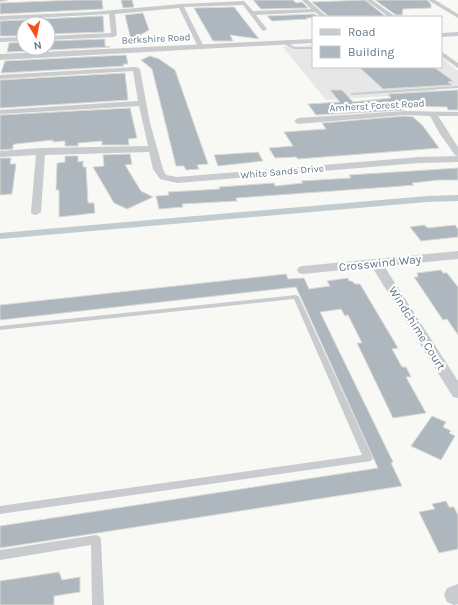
<svg xmlns="http://www.w3.org/2000/svg" width="458" height="605" font-family="Karla,sans-serif">
  <style>
    .built { fill: #e6e7e6 }
    .lines { fill: none; stroke-linecap: round; stroke-linejoin: round }
    .canal { fill: #c1ccd1; fill-rule: evenodd }
    .building { fill: #aeb7bd; stroke: #dadad7 }
    .service { fill: #c8cccf; fill-rule: evenodd }
    .minor { fill: #c8cccf; fill-rule: evenodd }
    .tertiary { fill: #c8cccf; fill-rule: evenodd }
    .labels { text-anchor: middle; stroke-width: 4; stroke-linejoin: round; paint-order: stroke }
    .far-street-label { font-size: 10px; fill: #647889; stroke: #fff }
    .street-label { font-size: 12px; fill: #647889; stroke: #fff }
  </style>
  <rect width="100%" height="100%" fill="#f8f8f5"/>
  <path class="built" d="M313,45V67H441V57L458,71V87L440,88L430,93L326,100L283,47Z"/>
  <g class="lines">
    <path class="canal" d="M458,195V201L427,202L0,239V233L427,196Z"/>
  </g>
  <path class="building" d="M75,0H102L103,9L0,14V3Z
    M121,0H132L134,7L123,8Z
    M253,0H293L296,3L302,2L308,8L261,9Z
    M365,0L385,16H328L312,2Z
    M375,0H427L431,4V8L403,9L402,15H396Z
    M234,7L259,39L230,35L233,41H213L194,8Z
    M143,13L149,30L131,40L125,15Z
    M314,14L319,17L306,18L308,19L272,21L267,16Z
    M103,16L104,32L48,34V24H24V36H0V21Z
    M105,39V46L110,47L7,52L9,43L24,42V48H48V41Z
    M126,55L128,64H123L124,66L1,73L5,61Z
    M150,56L159,59L175,70L208,164L197,165L199,169L186,170L184,166H176L152,69L141,60Z
    M359,67H434L453,81L448,82L452,85L383,89Z
    M125,73L128,100L0,108V80Z
    M330,90H342L353,102L391,98L388,94L458,90V110H448L447,107L401,106L405,110L316,115L308,104L340,102Z
    M130,108L137,138L128,139L129,145H102V141L78,143V146H65V141L53,142V140L15,144L13,145V149L0,150V115Z
    M405,116L413,117L423,126L439,148L298,159L296,157L275,158L269,148L293,146L284,132L326,129L322,123Z
    M258,152L263,161L218,166L214,155Z
    M130,154L132,164L125,165L141,191L153,197L127,209L114,203L93,167L104,166L103,155Z
    M65,156H78V162L83,161V167H86L88,203H94L95,213L59,217V190H56L57,163L65,162Z
    M0,158H11L10,164H16L12,194L0,195Z
    M458,168V180H439L412,183L414,185L403,186L236,198L237,201L182,204L183,207L159,209L156,196L169,195L168,192L220,189L219,187L274,183L275,186L303,183L301,181L351,178L349,175Z
    M424,225L428,228L455,225L458,229V237L421,241L410,227Z
    M441,270L443,273H447L458,287V335L447,319L443,320L414,277H418L417,273Z
    M286,274L288,279L304,278L309,289L330,286L327,281L348,278L349,281H352L355,284H360L398,348L392,349L402,367H406L411,377H406L426,413L393,418L357,343H362L348,315L345,316L341,309L320,312L393,462L391,463L402,486L0,548V526L378,468L296,287L0,320V305Z
    M432,416L446,422L443,427L451,431L449,433L455,436L441,460L411,446Z
    M446,501L449,507H454L458,515V549L439,553L419,512L435,509L432,504Z
    M59,572L62,580L80,577V592L54,596V605H0V581Z"/>
  <g class="lines">
    <path class="service" d="M284,42H286L295,47H313V49H294L284,44Z
      M458,86V88L352,95L350,94L352,93Z
      M296,295L299,297L373,458L371,461L0,514V506L362,455L294,299L0,330V326Z
      M96,535L100,537L101,540L104,605H92L91,545L0,560V550Z"/>
    <path class="minor" d="M0,0H9L0,2Z
      M302,0H308L327,17H321L315,12L256,15L267,29L264,31L262,30L243,5L184,7L204,47L201,49L198,47L179,8L115,14L117,35L114,37L48,40V36L111,33L109,14L0,20V16L91,12L181,4L244,1L253,11L311,9Z
      M366,0H372L396,17H389Z
      M428,0H435L458,14V18Z
      M24,37V41L0,42V38Z
      M441,51L458,63V68L441,56Z
      M136,67L140,69L150,123L163,169L166,175L177,177L419,157L458,156V162L419,163L177,183L160,179L153,169L149,152L45,155L41,212L36,215L32,214L31,212L36,155L0,157V151L41,148L148,146L139,106L0,114V110L138,101L133,71L0,79V75Z
      M405,111L458,112V116H438L458,147V156L455,155L440,134L430,116L405,115L298,124L294,121L298,118Z
      M458,251V259L384,266L458,381V398L453,397L372,267L303,274L299,273L297,270L299,267L303,266Z
      M458,584V604L454,605L447,602L444,595L447,588Z"/>
    <path class="tertiary" d="M458,32V36L441,37V33Z
      M313,39V43L0,60V54Z"/>
  </g>
  <g class="labels">
    <g class="far-street-label">
      <text transform="translate(156 38) rotate(-3)" y="4">Berkshire Road</text>
      <text transform="translate(377 105) rotate(-3)" y="4">Amherst Forest Road</text>
      <text transform="translate(282 171) rotate(-5)" y="4">White Sands Drive</text>
    </g>
    <g class="street-label">
      <text transform="translate(380 263) rotate(-6)" y="4">Crosswind Way</text>
      <text transform="translate(417 328) rotate(58)" y="4">Windchime Court</text>
    </g>
  </g>
  <rect x="312" y="16" width="130" height="52" fill="#ffffff" stroke="#c1c9d0"/>
  <rect x="320" y="29" width="20" height="6" fill="#c8cccf" stroke="#c1c9d0"/>
  <text x="348" y="36" font-size="12" fill="#647889">Road</text>
  <rect x="320" y="46" width="20" height="12" fill="#aeb7bd" stroke="#c1c9d0"/>
  <text x="348" y="56" font-size="12" fill="#647889">Building</text>
  <g transform="translate(36 36) rotate(170)"><circle r="19" fill="#ffffff" stroke="#c1c9d0"/>
  <path d="M0-3L7 15L0 10L-7 15Z" fill="#f3501a"/>
  <text y="-6" font-size="11" font-weight="bold" text-anchor="middle" fill="#647889">N</text>
  </g>
</svg>
